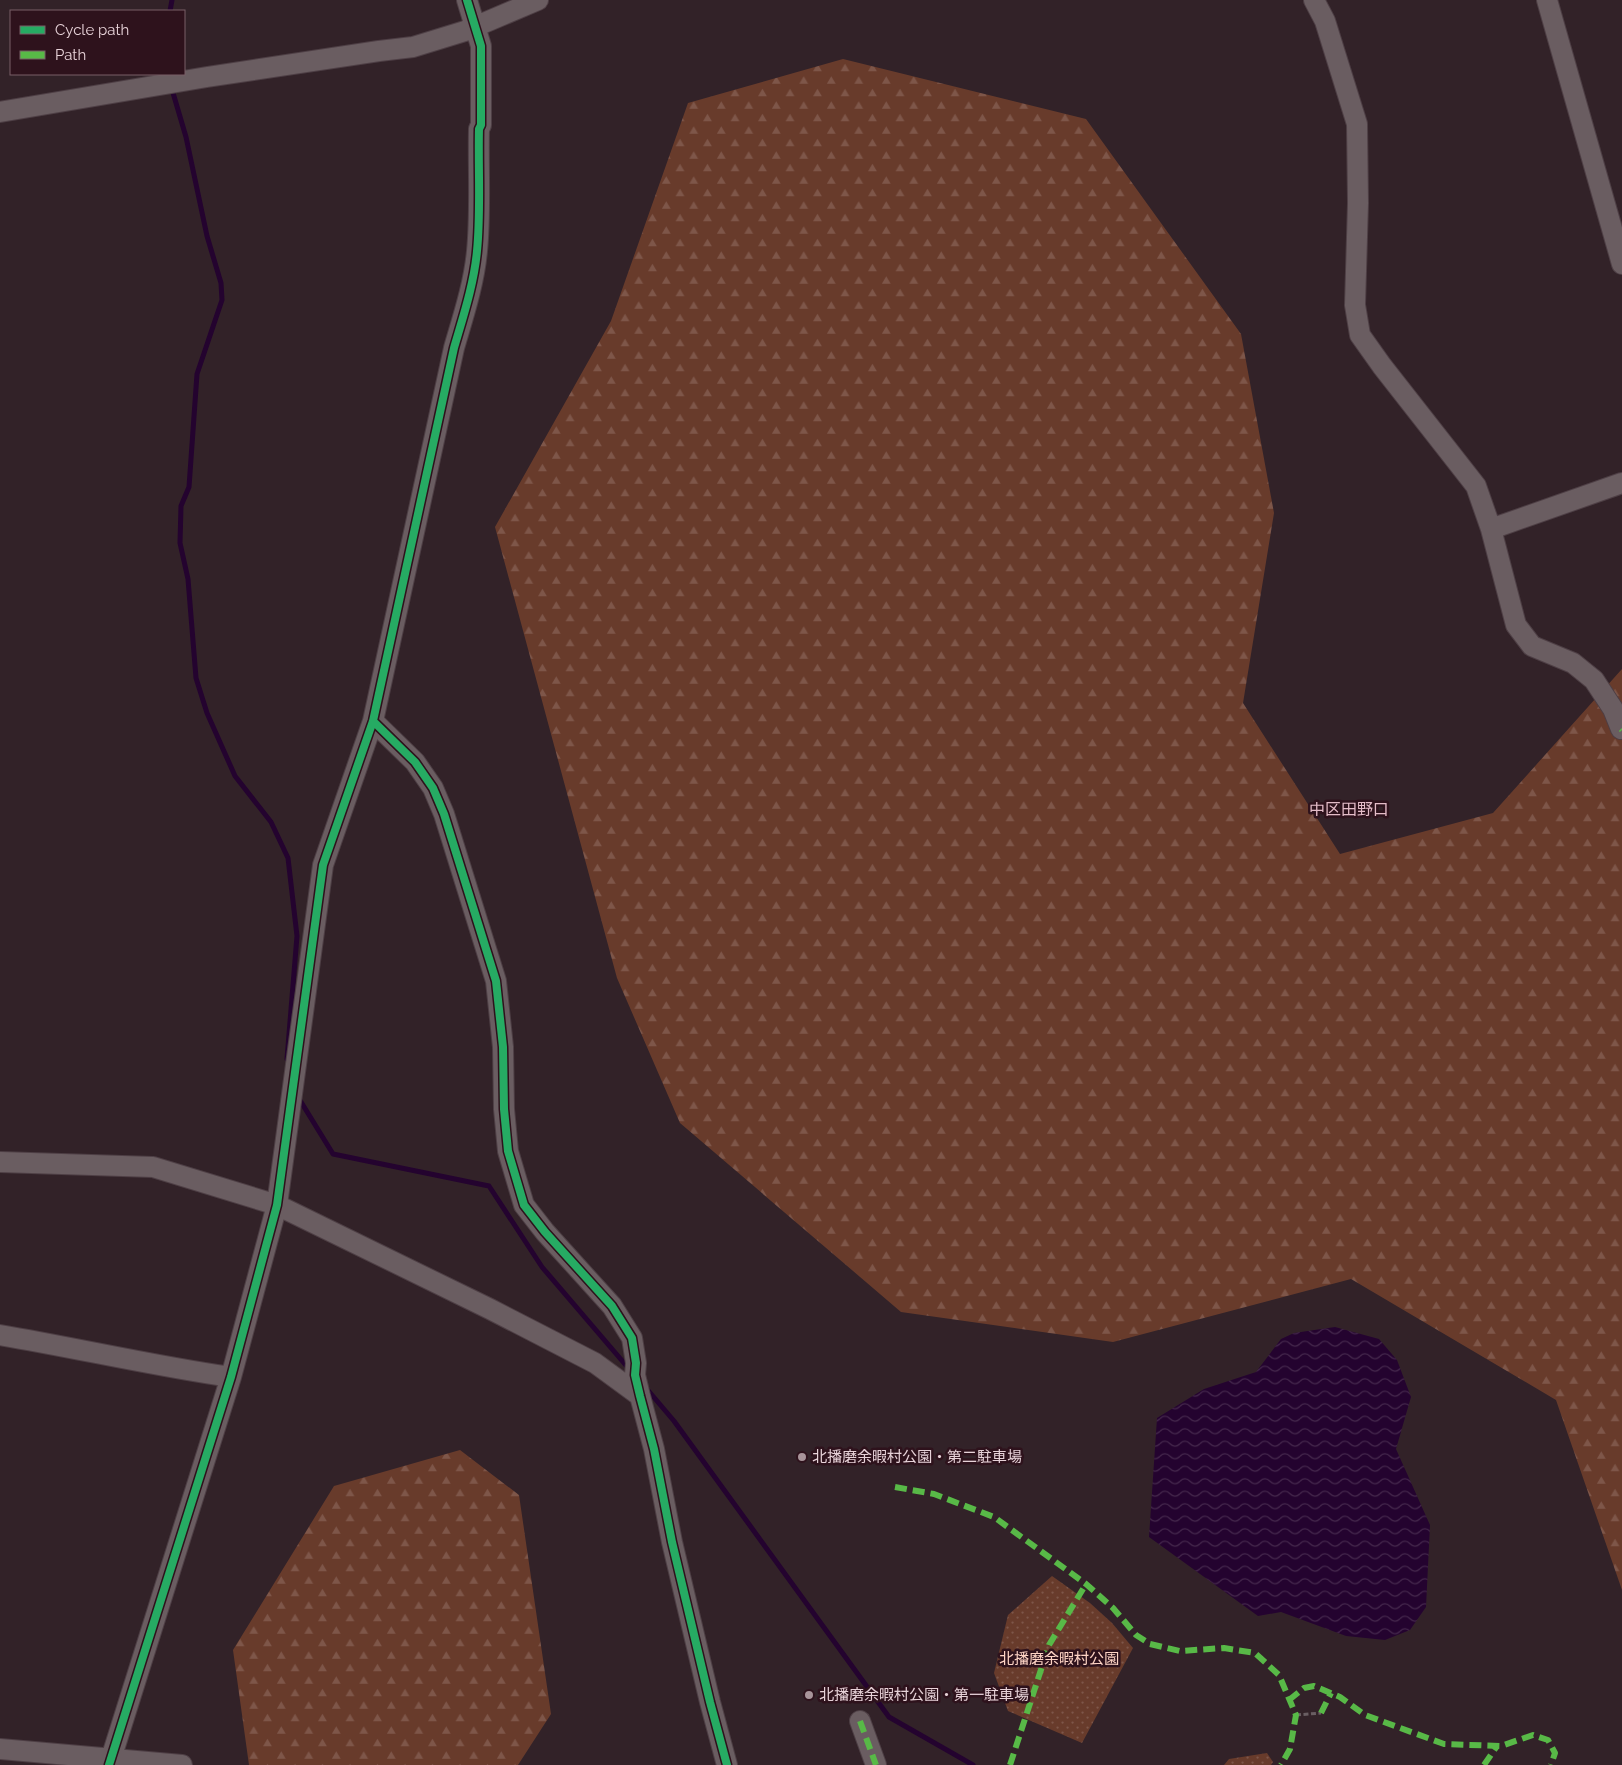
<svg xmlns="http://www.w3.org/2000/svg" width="1622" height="1765" font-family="Raleway,'Noto Sans JP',sans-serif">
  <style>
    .forest { fill: url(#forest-firs) }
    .park { fill: url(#park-dots) }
    .water { fill: url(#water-waves) }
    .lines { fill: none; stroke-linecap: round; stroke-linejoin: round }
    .stream { stroke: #24032f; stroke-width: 5 }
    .minor-casing { stroke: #4e3f45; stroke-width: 22 }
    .path { stroke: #695e62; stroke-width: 3; stroke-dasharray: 5 2.5; stroke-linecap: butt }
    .minor { stroke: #6a5d61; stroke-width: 20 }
    .quiet { stroke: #58b947; stroke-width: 6; stroke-dasharray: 12 6; stroke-linecap: butt }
    .cycleway-casing { stroke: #2e121c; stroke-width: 11 }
    .cycleway { stroke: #26ab63; stroke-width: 8 }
    .poi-dot { fill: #a8949a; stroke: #2e121c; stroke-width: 2 }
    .labels { text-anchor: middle; stroke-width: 5; stroke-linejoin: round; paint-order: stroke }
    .poi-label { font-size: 15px; fill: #e7d2d8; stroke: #2e121c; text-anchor: start }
    .park-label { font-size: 15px; fill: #fed4c5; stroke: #2e121c }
    .neighbourhood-label { font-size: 16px; fill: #e4bcc8; stroke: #2e121c }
  </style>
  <defs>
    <pattern id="forest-firs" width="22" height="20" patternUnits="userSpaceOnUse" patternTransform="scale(1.25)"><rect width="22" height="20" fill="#683b2b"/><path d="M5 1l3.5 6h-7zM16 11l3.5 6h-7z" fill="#7e5649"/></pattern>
    <pattern id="park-dots" width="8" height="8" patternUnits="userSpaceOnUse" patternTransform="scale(1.25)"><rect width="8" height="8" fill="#683b2b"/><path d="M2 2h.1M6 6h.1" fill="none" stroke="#7e5649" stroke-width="1.8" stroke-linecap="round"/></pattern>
    <pattern id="water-waves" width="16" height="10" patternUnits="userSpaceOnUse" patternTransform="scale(1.25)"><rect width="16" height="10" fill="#24032f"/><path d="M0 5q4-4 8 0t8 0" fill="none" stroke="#44274c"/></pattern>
  </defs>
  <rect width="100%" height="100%" fill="#322228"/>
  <path class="forest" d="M843,59L1086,119L1241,334L1274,513L1243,703L1340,854L1493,813L1622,669V1590L1556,1400L1351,1279L1113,1342L901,1312L680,1123L617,978L495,527L611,321L688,103Z
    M460,1450L519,1495L551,1714L518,1765H249L233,1650L334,1486Z"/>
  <path class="park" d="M1052,1576L1090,1603L1112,1623L1133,1648L1082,1743L1008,1711L994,1673L1008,1615Z
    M1267,1753L1273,1762L1271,1765H1224L1229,1759Z"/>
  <path class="water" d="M1335,1327L1379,1339L1397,1360L1411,1397L1396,1449L1430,1525L1426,1607L1410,1630L1385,1640L1346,1636L1281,1612L1258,1616L1149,1537L1157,1418L1204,1389L1256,1372L1281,1339L1294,1333Z"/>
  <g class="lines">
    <path class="stream" d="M170,11L172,0
      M171,86L186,137L207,236L221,283L222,300L197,374L189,487L181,506L180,543L188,579L196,678L207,713L235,776L271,822L288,858L297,936L287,1059
      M298,1097L333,1154L489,1186L542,1267L630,1370
      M646,1388L674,1421L889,1717L973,1765"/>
    <defs>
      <path id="minor" d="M1314,0L1325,21L1357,124L1358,203L1355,305L1360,335L1382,366L1476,486L1491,529L1516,625L1532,646L1573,663L1594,680L1613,709L1621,729
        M1547,0L1622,264
        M0,112L207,77L379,51L413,47L465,31L538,0
        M1491,529L1622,483
        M373,721L415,762L433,788L444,814L496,981L503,1047L504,1109L508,1151L524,1205L545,1232L612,1306L632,1338L636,1363L635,1375L640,1396L654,1449L672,1542L710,1702L727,1765
        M0,1162L153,1167L277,1205L490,1309L595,1363L640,1396
        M0,1335C77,1348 154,1366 231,1377
        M860,1721L876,1765
        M0,1749L182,1765
        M109,1765L231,1377L277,1205L323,865L373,721L454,348C463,317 474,284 477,251C481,211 478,170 479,129L481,125V46L467,0"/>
    </defs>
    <use href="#minor" class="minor-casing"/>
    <path class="path" d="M1296,1715L1321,1713"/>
    <use href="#minor" class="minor"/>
    <path class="quiet" d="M1621,729L1622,730
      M895,1487L934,1494L994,1517L1086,1584L1113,1608L1136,1635L1150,1644L1180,1651L1224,1648L1255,1653L1279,1675L1296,1715L1290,1749L1281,1765
      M1289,1700L1304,1688L1314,1686L1340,1697L1365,1715L1444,1744L1501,1746L1533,1735L1548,1740L1555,1753L1551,1765
      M1321,1713L1331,1693
      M860,1721L876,1765
      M1010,1765L1049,1645L1086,1584
      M1484,1765L1497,1746"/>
    <defs>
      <path id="cycleway" d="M373,721L415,762L433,788L444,814L496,981L503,1047L504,1109L508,1151L524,1205L545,1232L612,1306L632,1338L636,1363L635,1375L640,1396L654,1449L672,1542L710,1702L727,1765
        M109,1765L231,1377L277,1205L323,865L373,721L454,348C463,317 474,284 477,251C481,211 478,170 479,129L481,125V46L467,0"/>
    </defs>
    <use href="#cycleway" class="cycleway-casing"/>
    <use href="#cycleway" class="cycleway"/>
  </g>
  <g class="poi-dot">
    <circle cx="802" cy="1457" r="5"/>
    <circle cx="809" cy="1695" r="5"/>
  </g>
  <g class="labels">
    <g class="poi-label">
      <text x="812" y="1462">北播磨余暇村公園・第二駐車場</text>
      <text x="819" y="1700">北播磨余暇村公園・第一駐車場</text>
    </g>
    <g class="park-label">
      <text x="1059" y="1664">北播磨余暇村公園</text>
    </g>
    <g class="neighbourhood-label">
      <text x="1349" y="815">中区田野口</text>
    </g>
  </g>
  <rect x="10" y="10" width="175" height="65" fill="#2e121c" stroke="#785f67"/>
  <rect x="20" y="26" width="25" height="8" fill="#26ab63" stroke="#785f67"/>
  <text x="55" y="35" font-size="15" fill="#e7d2d8">Cycle path</text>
  <rect x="20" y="51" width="25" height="8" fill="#58b947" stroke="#785f67"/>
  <text x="55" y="60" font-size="15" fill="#e7d2d8">Path</text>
</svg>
